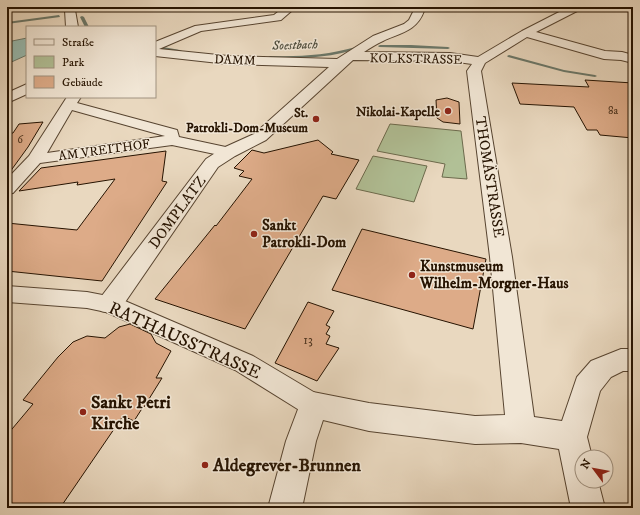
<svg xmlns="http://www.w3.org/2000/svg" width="640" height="515" font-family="'IM FELL DW Pica',serif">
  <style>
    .green { fill: #b1c096; stroke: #6c6a4c }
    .water { fill: #97baaf; stroke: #6a7769 }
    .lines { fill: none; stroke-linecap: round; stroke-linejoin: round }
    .stream { fill: #6a7769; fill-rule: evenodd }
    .building { fill: #ddab88; stroke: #261301 }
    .pedestrian-casing { stroke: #574430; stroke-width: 2 }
    .minor-casing { stroke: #574430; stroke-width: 2 }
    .pedestrian { fill: #f1e6d5; fill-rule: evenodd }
    .minor { fill: #f1e6d5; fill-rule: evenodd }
    .poi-dot { fill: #8f2418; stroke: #f1e6d5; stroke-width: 1.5 }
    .labels { text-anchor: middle; stroke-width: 3; stroke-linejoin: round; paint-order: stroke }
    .far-number-label { font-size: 11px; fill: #543923 }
    .far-water-label { font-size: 13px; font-style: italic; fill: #4e4d3e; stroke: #f1e6d5 }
    .far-street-label { font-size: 13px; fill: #261301; stroke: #f1e6d5 }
    .far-poi-label { font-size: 13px; font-weight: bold; fill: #261301; stroke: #f1e6d5; text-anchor: end }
    .number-label { font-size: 13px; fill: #543923 }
    .street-label { font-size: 15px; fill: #261301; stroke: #f1e6d5 }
    .poi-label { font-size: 15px; font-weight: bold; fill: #261301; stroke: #f1e6d5; text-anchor: start }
    .near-street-label { font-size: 18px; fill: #261301; stroke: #f1e6d5 }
    .near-poi-label { font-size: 18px; font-weight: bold; fill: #261301; stroke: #f1e6d5; text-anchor: start }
  </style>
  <rect width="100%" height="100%" fill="#e9d8bf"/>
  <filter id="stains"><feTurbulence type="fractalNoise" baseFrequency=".005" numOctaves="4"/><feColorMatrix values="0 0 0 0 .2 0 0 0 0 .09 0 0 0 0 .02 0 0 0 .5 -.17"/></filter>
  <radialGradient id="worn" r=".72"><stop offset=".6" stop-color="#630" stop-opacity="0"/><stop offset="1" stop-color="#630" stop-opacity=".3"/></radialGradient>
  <path class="green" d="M390,124L461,131L467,179L442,177L445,164L377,151Z
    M373,156L427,166L414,202L356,189Z"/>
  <path class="water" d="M27,38V55L7,64V42Z"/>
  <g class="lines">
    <path class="stream" d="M59,15L60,17L7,24V22Z
      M82,16L84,17L89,27H85L80,17Z
      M380,45H411L448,47L450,48L448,49L379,47L378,46Z
      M163,47L180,50L182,51L180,52L162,49L161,48Z
      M356,47H357V49C328,58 300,59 270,58L268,57L270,56C300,57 327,55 356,47Z
      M509,55L564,70L595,75L597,76L595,77L564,72L508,57L507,56Z"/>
  </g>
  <path class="building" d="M585,80L633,83V138L600,135L597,130H587L574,107L520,104L512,83L589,87Z
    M447,98L459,102L460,124L443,122L437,118L436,100Z
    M43,122L28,147L7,176V134L13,133L19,124Z
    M318,140L333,152L331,154L359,160L336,199L323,196L245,329L155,299L215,225L216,226L252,179L239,176L244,171L234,168L252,150L264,153Z
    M166,151L162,181L167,182L102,281L7,271V223L77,230L115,179L77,185L78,182L19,191L41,168Z
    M362,229L486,259L473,329L332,290Z
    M308,302L334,311L326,325L330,327L326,334L330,336L326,344L339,348L317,381L275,363Z
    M130,324L151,334L156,343L171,351L156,378H162L144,407H143L134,421L123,416L60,508H7V435L33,404L23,400L58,357L73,342L87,336L105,338L119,327Z"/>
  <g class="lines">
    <defs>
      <path id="pedestrian" d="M67,97H81L77,103L177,130L179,137L235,149L237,152L235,155L229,157L172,145L40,163L13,193L7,194V179L29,156ZM72,110L165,136L47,153Z
        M7,286L87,292L118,298L253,356L322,397L326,405L322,413L313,417L304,413L235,370L106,312L87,308L7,302Z"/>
      <path id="minor" d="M63,7H73L75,10L78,27H66L65,10Z
        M284,7H296L281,20L201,31L159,49L228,56L337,59L373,36L404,24L409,20L413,12L409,7H421L424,11C417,31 400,33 383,41C376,44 370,48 364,52L450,53L478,57L522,31L569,7H582L581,9L536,32L605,51L622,52L633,55V63L621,60L604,59L527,37L485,63L481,71L512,257L534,417L562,421L577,377L591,361L621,349H633V371H623L611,377L600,391L587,437L592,457H582V481H598L605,508H571L559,449L521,443L475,444L369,431L323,420L316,441L302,508H268L286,441L303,396L313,392L369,403L475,416L505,415L490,257L467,71L472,64L450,61L353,60L266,140L235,156L218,167L119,311L110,313L101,311L98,304L101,297L206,159L223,148L254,134L329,67L228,64L155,56V42L195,26L274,15Z
        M27,84V94L7,103V93Z"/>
    </defs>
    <use href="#pedestrian" class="pedestrian-casing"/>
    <use href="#minor" class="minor-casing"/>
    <use href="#pedestrian" class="pedestrian"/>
    <use href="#minor" class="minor"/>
  </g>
  <g class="poi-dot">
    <circle cx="448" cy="111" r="4"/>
    <circle cx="316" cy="119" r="4"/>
    <circle cx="254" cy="234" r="4"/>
    <circle cx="412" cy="275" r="4"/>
    <circle cx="83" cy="412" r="4"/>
    <circle cx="205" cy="465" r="4"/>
  </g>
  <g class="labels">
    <g class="far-number-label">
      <text x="613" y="114">8a</text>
      <text x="20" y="143">6</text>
    </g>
    <g class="far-water-label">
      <text transform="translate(295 44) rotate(-2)" y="5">Soestbach</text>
    </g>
    <g class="far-street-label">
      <text transform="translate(416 58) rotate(1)" y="5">KOLKSTRASSE</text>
      <text transform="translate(235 59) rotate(2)" y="5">DAMM</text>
      <text transform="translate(104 149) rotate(-8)" y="5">AM VREITHOF</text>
    </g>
    <g class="far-poi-label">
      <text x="440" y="116">Nikolai-Kapelle</text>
      <text x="308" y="117">St.<tspan x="308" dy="15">Patrokli-Dom-Museum</tspan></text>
    </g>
    <g class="number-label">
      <text x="308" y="344">13</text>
    </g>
    <g class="street-label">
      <text transform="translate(490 177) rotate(81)" y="5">THOMÄSTRASSE</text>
      <text transform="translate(177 212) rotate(-54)" y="5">DOMPLATZ</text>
    </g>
    <g class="poi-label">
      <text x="262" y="230">Sankt<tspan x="262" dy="17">Patrokli-Dom</tspan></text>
      <text x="420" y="271">Kunstmuseum<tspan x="420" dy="17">Wilhelm-Morgner-Haus</tspan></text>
    </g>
    <g class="near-street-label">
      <text transform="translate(185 340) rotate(24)" y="6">RATHAUSSTRASSE</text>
    </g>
    <g class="near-poi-label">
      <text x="91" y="408">Sankt Petri<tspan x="91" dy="21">Kirche</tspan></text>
      <text x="213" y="471">Aldegrever-Brunnen</text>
    </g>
  </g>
  <rect width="640" height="515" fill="none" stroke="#e9d8bf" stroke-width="24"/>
  <rect x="8" y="8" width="624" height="499" fill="none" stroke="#261301" stroke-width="2"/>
  <rect x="12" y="12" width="616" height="491" fill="none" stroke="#261301"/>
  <rect x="26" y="26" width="130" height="72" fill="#f1e6d5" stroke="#a09280"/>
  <rect x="34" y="39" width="20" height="6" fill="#f1e6d5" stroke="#a09280"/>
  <text x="62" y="46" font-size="12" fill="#261301">Straße</text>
  <rect x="34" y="56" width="20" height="12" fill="#b1c096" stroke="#a09280"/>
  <text x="62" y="66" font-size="12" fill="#261301">Park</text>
  <rect x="34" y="76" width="20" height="12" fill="#ddab88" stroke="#a09280"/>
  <text x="62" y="86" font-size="12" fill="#261301">Gebäude</text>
  <g transform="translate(594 469) rotate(302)"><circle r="19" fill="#f1e6d5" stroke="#a09280"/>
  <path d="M0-3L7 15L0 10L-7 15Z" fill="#8f2418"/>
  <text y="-6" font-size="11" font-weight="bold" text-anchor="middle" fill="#261301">N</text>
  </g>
  <rect width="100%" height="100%" filter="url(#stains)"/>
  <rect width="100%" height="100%" fill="url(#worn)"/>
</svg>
